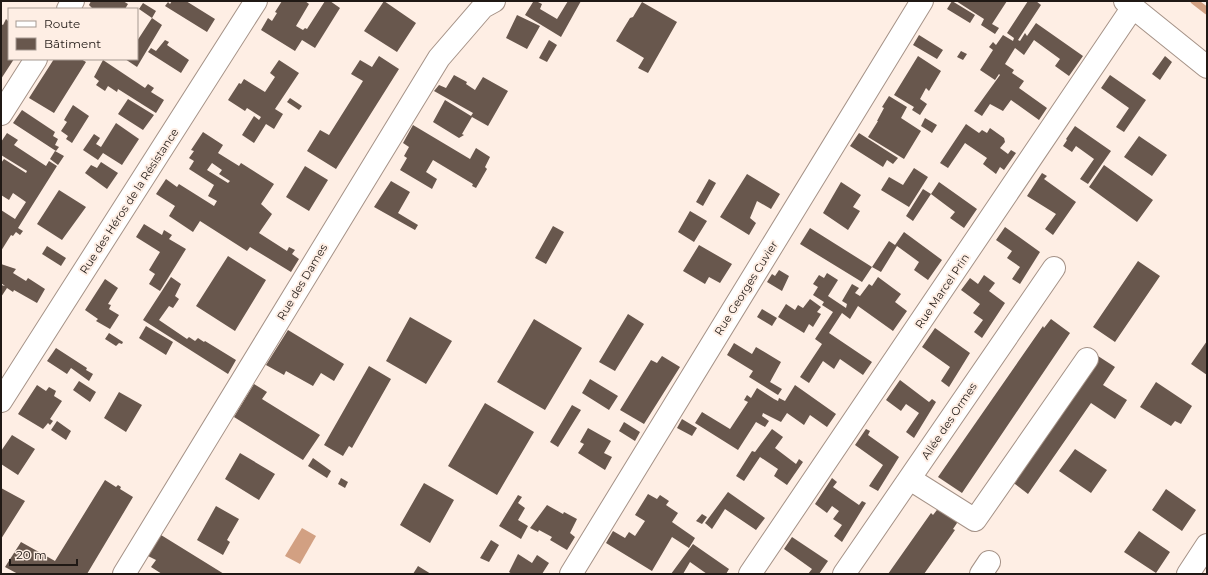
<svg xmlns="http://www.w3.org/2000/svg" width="1208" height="575" font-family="Montserrat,sans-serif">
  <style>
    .forest { fill: #d2a082 }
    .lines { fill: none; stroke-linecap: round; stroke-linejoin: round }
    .stream { stroke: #d2a082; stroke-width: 7 }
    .building { fill: #68574d; fill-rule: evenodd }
    .minor-casing { stroke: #a59287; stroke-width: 24 }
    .minor { stroke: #fff; stroke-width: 22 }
    .labels { text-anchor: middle; stroke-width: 4; stroke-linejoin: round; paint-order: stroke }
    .street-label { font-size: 11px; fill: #201915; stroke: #feeee4 }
  </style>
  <rect width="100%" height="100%" fill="#feeee4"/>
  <path class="forest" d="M302,528L316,536L300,564L285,556Z"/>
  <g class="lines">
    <path class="stream" d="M1194,1L1207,11"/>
  </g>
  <path class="building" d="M91,1H123L128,4L125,9H93L89,5Z
    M172,1H186L215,19L207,32L165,6L168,2L170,4Z
    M282,1H305L309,4L296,26L303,30L305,28L307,29L325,1H330L340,8L315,48L302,40L295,51L261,30L268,18L272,21L277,13L275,12Z
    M384,1L416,23L397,52L364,31Z
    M536,1L542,4L540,9L557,19L568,1H581L561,37L525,15L533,2Z
    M952,1L975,15L970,23L947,9Z
    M956,1H1007L992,24L999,28L995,34L981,25L984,19Z
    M1028,1H1036L1041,5L1018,40L1020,41L1025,33L1027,36L1036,23L1083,56L1069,76L1055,66L1060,59L1034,40L1024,55L1015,48L1005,64L1014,70L1012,73L1024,81L1019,88L1047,108L1039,120L1011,100L1003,111L990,104L982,116L974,111L1000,75L999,74L995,80L980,70L993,50L989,47L993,42L996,45L1003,35L1013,41L1014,38L1007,33Z
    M642,2L677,22L648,73L638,68L644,58L616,41L630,18L633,17Z
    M143,3L156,11L152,18L139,9Z
    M517,15L540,26L527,49L506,38Z
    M152,18L162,25L137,67L125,59H137V41Z
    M6,19L9,22V59H14L1,79V24L3,25Z
    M919,35L943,50L937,59L913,45Z
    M165,40L169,42L167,45L189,60L181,73L148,52L151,48L156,51Z
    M549,40L557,45L547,62L539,58Z
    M961,51L967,54L963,60L957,57Z
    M379,56L399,69L336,169L307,151L320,130L329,135L363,81L351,74L360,60L372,67Z
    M918,56L941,71L929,91L926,88L920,99L927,104L920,115L912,110L914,107L894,95Z
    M1165,56L1172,62L1160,80L1152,74Z
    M54,59H81L86,62L54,113L29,98Z
    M103,60L145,88L148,84L154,88L151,92L164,100L156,113L118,89L117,92L108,86L105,91L96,85L99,81L94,77Z
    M279,60L299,73L275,109L283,114L274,129L266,124L254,143L242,135L254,116L259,120L261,117L247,108L245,111L228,100L239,83L241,84L244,79L265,92L275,77L270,73Z
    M454,75L467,82L466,84L475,90L483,77L508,91L488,126L472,117L462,134L464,135L459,138L433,122L445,100L471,116L473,113L434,91L439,85L446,88Z
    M1110,75L1146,100L1124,132L1116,127L1129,108L1101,88Z
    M889,96L907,107L901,118L921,131L904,159L868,137L878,121H877L884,108L882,107Z
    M290,98L302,106L299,110L287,102Z
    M128,99L154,115L143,130L118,114Z
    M73,105L89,116L72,143L66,139L68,136L61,131L67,122L64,120Z
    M22,110L55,132L53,136L58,139L55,145L59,147L56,151L13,123Z
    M925,118L937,125L932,133L921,126Z
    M116,123L139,139L122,165L103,153L98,160L83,150L94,134L100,138L96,144L101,147Z
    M966,124L979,133L982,130L987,133L990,128L1004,138L1005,142L1000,148L1008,154L1011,150L1016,153L1004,170L1000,167L996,174L983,164L987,158L965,143L948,168L940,163Z
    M413,125L470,159L476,148L490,157L485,167L487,169L476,188L472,186L473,184L433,160L426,172L437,179L432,189L400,170L407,158L404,156L409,147L403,143Z
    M1075,126L1111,151L1088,184L1080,179L1094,159L1076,146L1072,152L1063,146L1067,140L1066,139Z
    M203,132L223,145L218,153L239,166L241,163L274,184L261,204L272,214L259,233L287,251L289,247L295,250L292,254L299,259L291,272L250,247L247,251L200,221L193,232L169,216L175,206L156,194L166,179L177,187L179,184L214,206L217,201L208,196L214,185L189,169L194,161L189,158L194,151L191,150ZM212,163L222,170L219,174L230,181L228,183L207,170Z
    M7,133L18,140L14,145L46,166L49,161L57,166L18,228L23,231L20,235L16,232L13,236L11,235L1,251V210L15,219L26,202L13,193L9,200L1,195V163L4,159L26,173L27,171L1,155V142Z
    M859,133L898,158L893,164L887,160L883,167L850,146Z
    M1139,136L1167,155L1152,176L1124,157Z
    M55,151L64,156L58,165L50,159Z
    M101,162L118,173L107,189L85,173L91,165L97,168Z
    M1104,165L1153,200L1137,222L1089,187Z
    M305,166L328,180L309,211L286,197Z
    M914,168L928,177L909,207L881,190L889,177L903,185Z
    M1042,173L1047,176L1044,179L1076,202L1053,235L1045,229L1056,214L1027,196Z
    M747,174L780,194L771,209L757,201L750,218L756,223L749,235L720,217Z
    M709,179L716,183L703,206L696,202Z
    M391,181L410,192L398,213L418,225L415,230L374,207Z
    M841,182L861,195L853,207L860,211L848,230L823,213Z
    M939,182L977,209L964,228L950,218L955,212L931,194Z
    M923,189L931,194L913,221L906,216Z
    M59,190L86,207L62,240L37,224Z
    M690,211L707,221L694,242L678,232Z
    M144,224L162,235L164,230L172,235L169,239L186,249L160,291L149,284L155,274L149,270L160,252L136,237Z
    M553,226L564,232L546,264L535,258Z
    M1005,227L1040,252L1020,284L1012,279L1020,267L1007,258L1012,251L996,240Z
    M810,228L872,267L889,241L895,245L904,232L942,260L928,280L914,270L919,262L897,246L881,272L872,267L862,282L800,244Z
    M699,245L732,264L720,283L709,277L705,284L683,271Z
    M47,246L66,258L61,266L42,254Z
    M228,256L266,280L235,331L196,306Z
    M1138,261L1160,276L1115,342L1093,327Z
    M1,264L16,269L13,273L26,281L28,278L45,289L37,303L14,290L13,292L7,288L1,297V285L5,286L1,283Z
    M779,270L789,276L782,291L767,282L772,274L775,276Z
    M827,273L838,280L828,296L846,308L847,304L842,301L852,284L859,288L855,293L860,296L869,284L872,286L878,277L901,294L895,302L907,311L893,331L858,306L850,319L842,313L829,333L872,362L863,375L840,359L834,369L823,361L809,383L800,377L822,344L815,339L833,312L822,305L824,302L813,295L818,287L813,284L819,275L824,278Z
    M984,275L995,283L989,291L1005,303L982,338L974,332L983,320L973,313L980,304L961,290L970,278L978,284Z
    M171,277L181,284L175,296L179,299L173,308L169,306L159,320L187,339L189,337L195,341L198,338L204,342L205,341L236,360L228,374L143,320Z
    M105,279L118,288L108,304L111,305L109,309L119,315L110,329L96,321L98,319L85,310Z
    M810,299L821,307L817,312L821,314L813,327L809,324L804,333L778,317L786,304L795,310L798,305L803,308Z
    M762,309L777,318L772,326L757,317Z
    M628,314L644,324L615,371L599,362Z
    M410,317L452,341L426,384L386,361Z
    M534,319L582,348L545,410L497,382Z
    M1051,319L1070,333L962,493L938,477L1043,326L1044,328Z
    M146,326L173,342L166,355L139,338Z
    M935,328L970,353L949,387L941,381L950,367L922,347Z
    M288,330L344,364L334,381L321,373L313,386L286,371L284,375L266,365Z
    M109,333L123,342L122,344L119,343L116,346L105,339Z
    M1207,341V375L1191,364Z
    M734,343L752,354L756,347L781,362L770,382L782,389L778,395L749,377L753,371L727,355Z
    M56,348L87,368L86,370L93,374L89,381L71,368L67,374L47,361Z
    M662,356L680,367L644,424L620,410L651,360L657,363Z
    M1098,356L1115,367L1103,385L1127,400L1115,419L1091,403L1028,494L1011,481Z
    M369,366L391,379L352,448L349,446L343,456L324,445Z
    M590,379L618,396L609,410L582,393Z
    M900,380L929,402L932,399L936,402L914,438L906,432L919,413L906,404L901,411L886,400Z
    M79,381L96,392L90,402L73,390Z
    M1156,382L1192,406L1181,424L1175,421L1171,426L1140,407Z
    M254,384L267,392L262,399L320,435L303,460L234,417Z
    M37,385L46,391L49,387L56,391L54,396L62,401L50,419L53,421L50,425L48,423L43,429L18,414Z
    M795,385L836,414L827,427L810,415L804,425L787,413L781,422L763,413L762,416L769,421L765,427L756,422L738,450L695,423L702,412L730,429L748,402L744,400L747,395L751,398L757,388L774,399L778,401L779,398L785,401Z
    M119,392L142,405L126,432L104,418Z
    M485,403L534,432L497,495L448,466Z
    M572,405L581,410L558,447L550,442Z
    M682,419L697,428L692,436L677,428Z
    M57,421L71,431L66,440L51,430Z
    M624,422L640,432L635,441L619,431Z
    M588,428L611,441L604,453L612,457L605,470L578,453L584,444L580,442Z
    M772,429L783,437L775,448L796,464L799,459L803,462L787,485L774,476L778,469L760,457L744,481L736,476L752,451L755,452Z
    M866,429L870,431L868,435L899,457L878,491L869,486L883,465L855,445Z
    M12,435L35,449L18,475L1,464V451Z
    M1075,449L1107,470L1091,493L1059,471Z
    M240,453L275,474L259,500L225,479Z
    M313,458L331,471L327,478L308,466Z
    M341,478L348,482L345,488L338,484Z
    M832,478L837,482L833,487L859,505L862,501L866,503L842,542L834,536L842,525L833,519L839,511L832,506L827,513L815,504Z
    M105,480L116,487L118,485L121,487L120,489L133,497L87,574H18L5,567L21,542L55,561Z
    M424,483L454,500L430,543L400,525Z
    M1,488L25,501L1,539Z
    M1166,489L1196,510L1182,531L1152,510Z
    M728,492L765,518L756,530L725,509L712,529L705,523Z
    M648,494L657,499L660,495L669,501L666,505L678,513L672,522L695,538L689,548L672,537L652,571L606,543L613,531L625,538L629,532L635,536L645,521L635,515Z
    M518,495L522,497L518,503L525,508L518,520L528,526L521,539L499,526Z
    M547,505L563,514L564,512L577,519L570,533L575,537L567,550L550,540L552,537L539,530L538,532L530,528Z
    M216,506L239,519L227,540L230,542L223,555L197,540Z
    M940,506L959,520L953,529L955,530L924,574H888L931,513L933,515Z
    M702,514L707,517L702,524L696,521Z
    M1139,531L1170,552L1156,573L1124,552Z
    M161,535L216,569L224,574H162L151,567L156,560L148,556Z
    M792,537L828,561L819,574H808L812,569L784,549Z
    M491,540L499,545L489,562L480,558Z
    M693,544L729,569L726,574H707L690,562L683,574H671Z
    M518,554L532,563L537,555L549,563L542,574H512L509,572Z
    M418,566L431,574H413Z"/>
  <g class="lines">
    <defs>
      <path id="minor" d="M1125,1L1207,67
        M68,9L73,1
        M1,114L36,59
        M1,401L256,1
        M910,479L975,520L1087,359
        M124,574L439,58L483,7L494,1
        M571,574L922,1
        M750,574L1133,7
        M844,574L1054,268
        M981,574L989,562
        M1188,574L1207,545"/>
    </defs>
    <use href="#minor" class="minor-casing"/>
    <use href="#minor" class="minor"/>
  </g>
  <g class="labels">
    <g class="street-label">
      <text transform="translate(129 201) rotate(-57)" y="4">Rue des Héros de la Résistance</text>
      <text transform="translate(302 282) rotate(-59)" y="4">Rue des Dames</text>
      <text transform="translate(746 288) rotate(-58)" y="4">Rue Georges Cuvier</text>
      <text transform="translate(942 291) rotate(-56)" y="4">Rue Marcel Prin</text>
      <text transform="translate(949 421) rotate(-56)" y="4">Allée des Ormes</text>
    </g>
  </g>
  <rect width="1208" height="575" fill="none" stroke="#201915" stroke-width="4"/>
  <rect x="8" y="8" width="130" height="52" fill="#feeee4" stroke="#a59991"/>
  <rect x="16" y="21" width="20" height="6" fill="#ffffff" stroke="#a59991"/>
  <text x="44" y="28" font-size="12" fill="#201915">Route</text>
  <rect x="16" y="38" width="20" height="12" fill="#68574d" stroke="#a59991"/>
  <text x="44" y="48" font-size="12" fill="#201915">Bâtiment</text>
  <path d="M10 559v6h67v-6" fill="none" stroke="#201915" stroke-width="2"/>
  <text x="16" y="559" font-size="12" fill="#201915" stroke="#feeee4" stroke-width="3" paint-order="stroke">20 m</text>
</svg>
